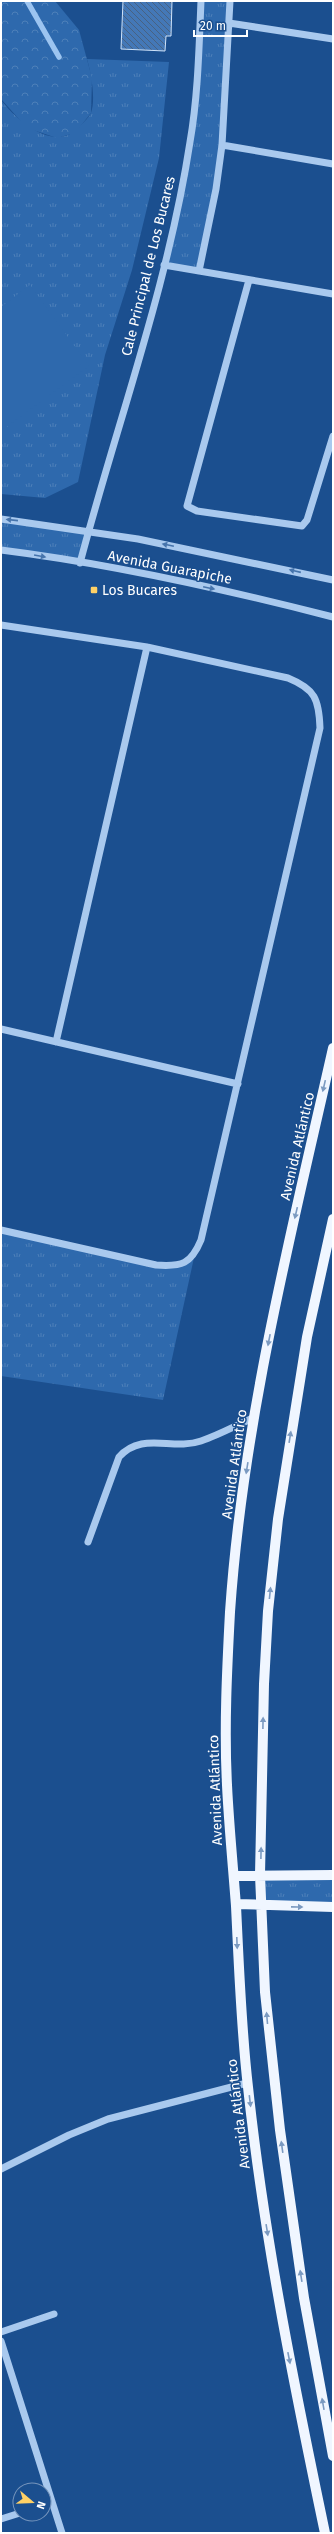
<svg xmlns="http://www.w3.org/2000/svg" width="334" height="2534" font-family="'Fira Sans',sans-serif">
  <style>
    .grass { fill: url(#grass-tufts) }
    .forest { fill: url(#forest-crowns) }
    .pitch { fill: #2e69ad }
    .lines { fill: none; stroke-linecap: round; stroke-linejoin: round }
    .stream { stroke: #9cc4f0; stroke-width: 5.5 }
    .building { fill: url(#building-back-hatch); stroke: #cfe3fa }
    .minor { stroke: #a9c9ee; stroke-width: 7 }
    .major { stroke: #f0f6ff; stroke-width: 10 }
    .oneway { fill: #4674ac }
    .oneway2 { fill: #7b9ac1 }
    .poi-dot { fill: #ffd166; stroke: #1b4f8f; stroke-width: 1.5 }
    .labels { text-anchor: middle; stroke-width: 3; stroke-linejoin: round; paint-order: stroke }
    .street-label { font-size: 14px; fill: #fff; stroke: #1b4f8f }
    .poi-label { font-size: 14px; fill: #fff; stroke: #1b4f8f; text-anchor: start }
  </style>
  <defs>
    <pattern id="grass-tufts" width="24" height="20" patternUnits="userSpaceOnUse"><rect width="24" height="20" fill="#2e69ad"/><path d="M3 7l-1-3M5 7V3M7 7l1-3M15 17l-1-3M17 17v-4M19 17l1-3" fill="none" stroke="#4d80b9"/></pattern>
    <pattern id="forest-crowns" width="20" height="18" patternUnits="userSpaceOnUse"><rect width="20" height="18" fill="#2e69ad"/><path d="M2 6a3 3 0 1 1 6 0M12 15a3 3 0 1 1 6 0" fill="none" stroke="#4d80b9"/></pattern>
    <pattern id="building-back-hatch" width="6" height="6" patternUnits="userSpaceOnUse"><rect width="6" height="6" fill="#4478b7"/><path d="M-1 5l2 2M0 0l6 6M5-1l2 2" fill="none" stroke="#486282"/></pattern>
  </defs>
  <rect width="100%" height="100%" fill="#1b4f8f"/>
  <path class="grass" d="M201,1H230L222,145L199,271L164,265L191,141Z
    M87,59L169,62L159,158L132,270L105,355L78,482L45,498L1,494V100C18,122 57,155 81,125C84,122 89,117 91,113C96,99 91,73 87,59Z
    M1,519L89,531L80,563L1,550Z
    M1,1230L89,1251L178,1265L195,1253L163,1400L1,1376Z
    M260,1875H333V1907L262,1906Z"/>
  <path class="forest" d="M1,1H55L79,30L92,78L91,113L75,133L57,138L27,128L1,99Z"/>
  <path class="pitch" d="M30,285L89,366L1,431V307Z"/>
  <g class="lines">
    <path class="stream" d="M27,1L59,57"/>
  </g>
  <path class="building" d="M123,1H172L171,36H166L165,51L121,49Z"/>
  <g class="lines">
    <path class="minor" d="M229,23L333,39
      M222,145L333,164
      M164,265L333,294
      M199,271L216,189L222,145L230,1
      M249,280L187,506L197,511L302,526L307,520L333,436
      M1,519L138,539L333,580
      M1,550C113,564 224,589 333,617
      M80,563C117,423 168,286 190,142C198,96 199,48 201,1
      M1,625L147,647L288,678C315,689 319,699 320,728L201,1240C191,1264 182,1267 156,1265L1,1230
      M1,1029L238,1084
      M56,1042L147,647
      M88,1542L119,1457C142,1431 172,1451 201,1441C219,1435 237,1425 255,1417
      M1,2169L69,2135L108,2119L247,2083
      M1,2332L54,2314
      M1,2341L62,2533
      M44,2505L52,2502
      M1,2519L20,2513"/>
    <path class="major" d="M333,1219L307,1337L278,1519L268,1611L264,1684L260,1875L265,1992L280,2130L304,2298L333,2456
      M234,1876L333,1875
      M236,1904L333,1907
      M325,2533C294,2385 264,2237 248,2087C241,2027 239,1966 236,1906C233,1866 229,1826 227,1785C224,1728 227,1669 230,1612C243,1421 291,1234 333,1048"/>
  </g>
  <defs><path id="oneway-solid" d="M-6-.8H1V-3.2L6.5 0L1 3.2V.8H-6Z"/></defs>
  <g class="oneway">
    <use href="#oneway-solid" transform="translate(12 520) rotate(-174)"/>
    <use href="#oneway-solid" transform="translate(168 545) rotate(-168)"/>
    <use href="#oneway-solid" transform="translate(40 556) rotate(10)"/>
    <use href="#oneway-solid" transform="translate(295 571) rotate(-167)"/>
    <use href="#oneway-solid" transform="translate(209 588) rotate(12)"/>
  </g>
  <g class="oneway2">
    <use href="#oneway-solid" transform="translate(324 1086) rotate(103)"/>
    <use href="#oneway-solid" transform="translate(296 1213) rotate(103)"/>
    <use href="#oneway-solid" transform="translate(269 1340) rotate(101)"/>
    <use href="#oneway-solid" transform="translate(290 1437) rotate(-81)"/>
    <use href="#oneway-solid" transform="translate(247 1468) rotate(99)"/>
    <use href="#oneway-solid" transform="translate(270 1593) rotate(-84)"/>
    <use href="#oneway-solid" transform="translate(263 1723) rotate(-89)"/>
    <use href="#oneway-solid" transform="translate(261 1853) rotate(-89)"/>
    <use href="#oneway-solid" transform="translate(297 1907) rotate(1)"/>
    <use href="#oneway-solid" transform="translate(237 1943) rotate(88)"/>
    <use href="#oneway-solid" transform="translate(267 2018) rotate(-95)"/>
    <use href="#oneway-solid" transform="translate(250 2101) rotate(83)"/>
    <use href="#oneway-solid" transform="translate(282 2147) rotate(-98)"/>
    <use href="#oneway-solid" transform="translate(267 2230) rotate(81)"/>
    <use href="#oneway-solid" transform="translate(301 2276) rotate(-99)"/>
    <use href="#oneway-solid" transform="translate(289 2358) rotate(79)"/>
    <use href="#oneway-solid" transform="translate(323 2404) rotate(-100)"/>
  </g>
  <rect class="poi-dot" x="90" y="586" width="8" height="8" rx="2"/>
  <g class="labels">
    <g class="street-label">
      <text transform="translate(148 266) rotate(-76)" y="5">Cale Principal de Los Bucares</text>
      <text transform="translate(170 567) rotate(11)" y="5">Avenida Guarapiche</text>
      <text transform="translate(297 1146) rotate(-77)" y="5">Avenida Atlántico</text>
      <text transform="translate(234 1464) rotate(-82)" y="5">Avenida Atlántico</text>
      <text transform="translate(215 1790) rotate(-92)" y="5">Avenida Atlántico</text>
      <text transform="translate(238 2114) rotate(-97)" y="5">Avenida Atlántico</text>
    </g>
    <g class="poi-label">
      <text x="102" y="595">Los Bucares</text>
    </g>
  </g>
  <rect width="334" height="2534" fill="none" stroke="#ffffff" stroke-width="4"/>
  <g transform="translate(32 2502) rotate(109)"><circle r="19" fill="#1b4f8f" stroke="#7695bc"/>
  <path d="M0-3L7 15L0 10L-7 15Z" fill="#ffd166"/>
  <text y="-6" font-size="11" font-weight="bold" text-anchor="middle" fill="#ffffff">N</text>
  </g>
  <path d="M194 30v6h53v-6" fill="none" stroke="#ffffff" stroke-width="2"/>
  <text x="200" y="30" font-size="12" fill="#ffffff" stroke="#1b4f8f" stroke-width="3" paint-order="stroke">20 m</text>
</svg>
